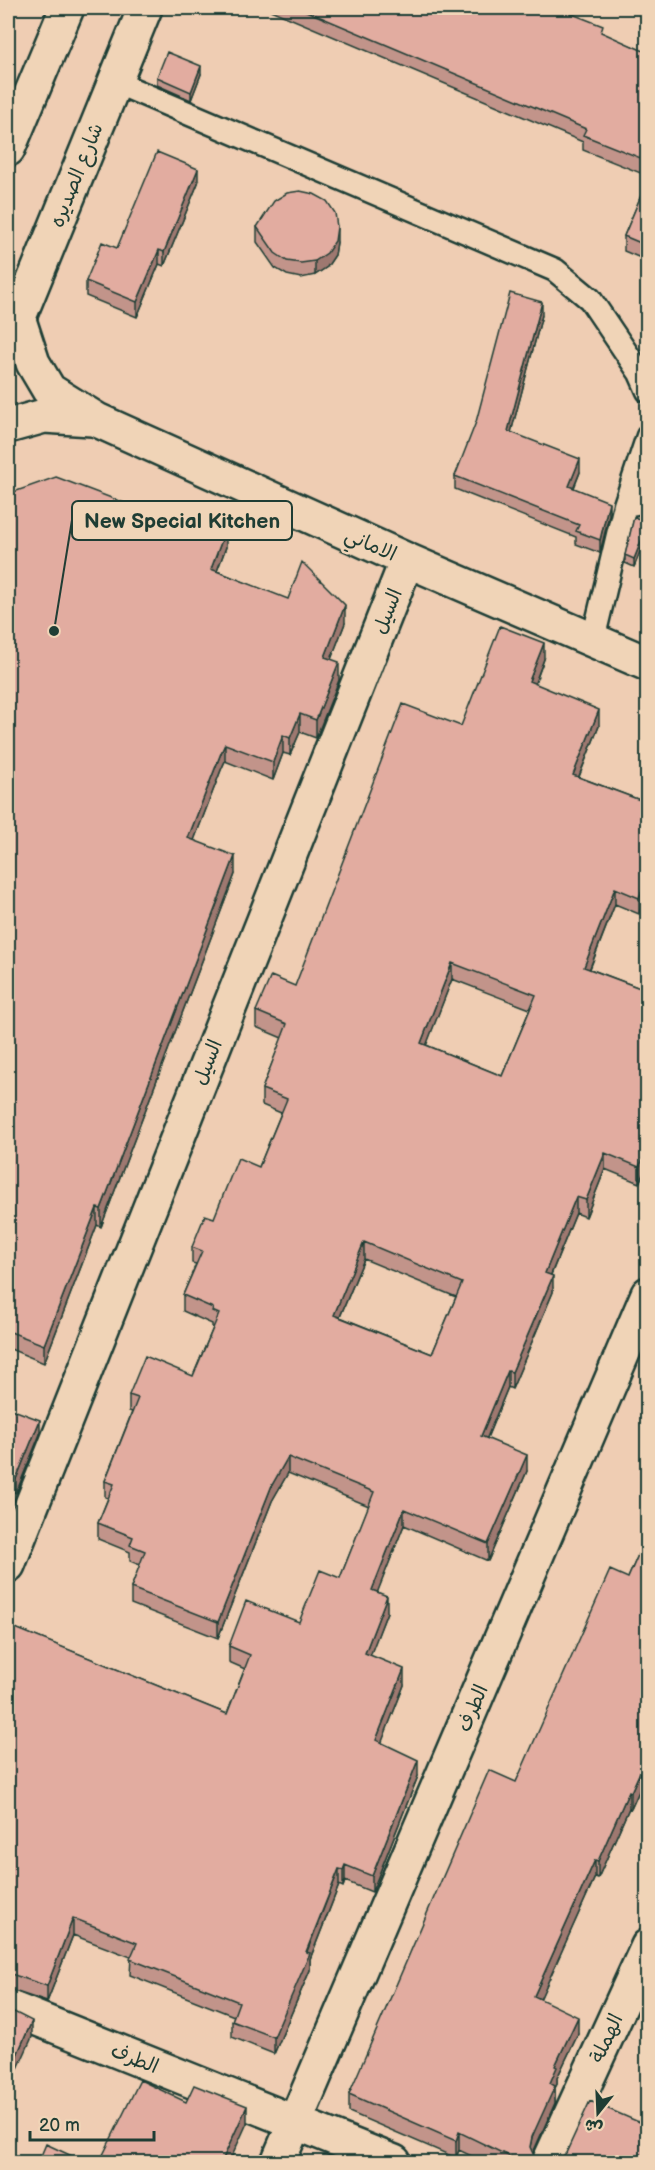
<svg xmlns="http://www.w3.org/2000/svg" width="655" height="2170" font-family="'Balsamiq Sans','Playpen Sans Arabic',sans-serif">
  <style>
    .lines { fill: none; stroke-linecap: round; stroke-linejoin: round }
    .lane-casing { stroke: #1f3d34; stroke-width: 27 }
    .street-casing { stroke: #1f3d34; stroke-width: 38 }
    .secondary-casing { stroke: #1f3d34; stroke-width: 38 }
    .lane { stroke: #f0d4b7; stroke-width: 22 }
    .street { stroke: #f0d4b7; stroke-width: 33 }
    .secondary { stroke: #f0d4b7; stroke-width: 33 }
    .wall { fill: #c2948a; stroke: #1f3d34; stroke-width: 1.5; fill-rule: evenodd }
    .shaded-wall { fill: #9e7870; stroke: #1f3d34; stroke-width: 1.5 }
    .building { fill: #e2aca0; stroke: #1f3d34; stroke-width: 1.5; fill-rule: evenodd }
    .labels { text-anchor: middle; stroke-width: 5; stroke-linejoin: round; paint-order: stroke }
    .street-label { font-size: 20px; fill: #1f3d34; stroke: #f0d4b7 }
    .leader { fill: none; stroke: #1f3d34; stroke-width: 2 }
    .callout-dot { fill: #1f3d34; stroke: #f0d4b7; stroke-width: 2 }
    .callout { fill: #f0d4b7; stroke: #1f3d34; stroke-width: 2 }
    .callout-label { font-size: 21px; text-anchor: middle; font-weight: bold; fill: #1f3d34 }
  </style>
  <rect width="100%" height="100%" fill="#efcdb3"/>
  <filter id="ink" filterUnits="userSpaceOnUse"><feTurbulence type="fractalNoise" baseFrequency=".0167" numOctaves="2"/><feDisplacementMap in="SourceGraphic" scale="12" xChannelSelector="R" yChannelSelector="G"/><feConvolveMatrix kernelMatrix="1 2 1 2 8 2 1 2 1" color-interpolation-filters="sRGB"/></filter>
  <g filter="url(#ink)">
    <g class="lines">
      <defs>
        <path id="lane" d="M115,82L555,270L590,299L640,373L648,391
          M625,505L648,501
          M593,640L625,505L648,436"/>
        <path id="street" d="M18,317L33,363L49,390L97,420L407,560L648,664
          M8,426L44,416L92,419
          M8,1565L407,560
          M8,2007L394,2162
          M278,2162L648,1294
          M549,2162L648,1946"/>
        <path id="secondary" d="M8,149L67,8
          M8,344L145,8"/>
      </defs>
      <use href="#lane" class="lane-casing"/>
      <use href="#street" class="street-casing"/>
      <use href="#secondary" class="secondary-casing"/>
      <use href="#lane" class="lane"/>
      <use href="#street" class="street"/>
      <use href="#secondary" class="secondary"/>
    </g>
    <path class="wall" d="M268,8H557L603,34L648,53V176L583,150V142L268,9Z
      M201,74L191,100L157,85V77Z
      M648,179V261L624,251V236Z
      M198,183L164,266L159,264L137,317L86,296V281L117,248Z
      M257,227L337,242L335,255L327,267L315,275L301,278L287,275L275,268L257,242Z
      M542,315L511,432L580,472L574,488L609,515L600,553L576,544V537L455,489V476Z
      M8,494L226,547L217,571L345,623L331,659L339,680L316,738L300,732L290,755L283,753L273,780L225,761L221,770L194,840L235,874L101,1227L97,1225L44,1363L8,1348Z
      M648,522V532L634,567L625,563V555Z
      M544,659L535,684L599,726L579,777L648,803V891L639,914L615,904L590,969L648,991V1163L639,1183L605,1169L586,1217L576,1213L551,1275L553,1292L512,1389L508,1387L487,1438L527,1471L488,1561L404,1525L377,1592L387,1612L370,1655L404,1685L381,1743L418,1776L372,1892L345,1881L343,1887L339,1885L310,1959V1970L274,2054L232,2037V2021L234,2016L130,1975L131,1957L73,1935L47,2002L8,1989V1625L227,1714L245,1669L229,1662V1646L299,1622L340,1578L369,1506L288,1473L272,1501L218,1638L131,1604V1588L140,1565L130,1561V1552L98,1539V1523L108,1498L105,1497V1481L132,1412L129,1411V1395L193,1376L213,1328L212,1327V1324L183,1311V1295L196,1264L192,1263V1247L214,1218L259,1167L281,1113L262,1105V1089L282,1038L256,1027V1011L295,986L461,726ZM452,979L530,1009L502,1076L426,1045ZM364,1259L456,1297L432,1354L340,1317Z
      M8,1408L40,1434L16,1493L8,1489Z
      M648,1532V1771L631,1809L629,1808L598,1878L595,1877L540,1999L578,2034L557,2078V2084L555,2088V2103L533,2153L534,2156L541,2161L547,2163H486L459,2150L456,2158L349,2112V2094L516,1782L628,1578Z"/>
    <path class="shaded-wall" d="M201,66V74L191,100V92Z
      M198,169V183L164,266V252Z
      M337,227V242L335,255L327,267L315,275V261Z
      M159,250V264L137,317V302Z
      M542,302V315L508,444V431Z
      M580,459V472L569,499V486Z
      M609,502V515L600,553V540Z
      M648,524V532L634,567V559Z
      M226,529V547L211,587V569Z
      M345,605V623L325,675V657Z
      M544,643V659L529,698V681Z
      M339,662V680L316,738V720Z
      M599,710V726L573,791V775Z
      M300,714V732L290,755V738Z
      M283,735V753L273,780V762Z
      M225,744V761L221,770L188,856V838L221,753Z
      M235,856V874L101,1227V1209Z
      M648,875V891L639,914V898Z
      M615,888V904L584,983V967Z
      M452,963V979L421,1059V1043Z
      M648,1115V1132L643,1127Z
      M648,1147V1163L639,1183V1167Z
      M605,1153V1169L586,1217V1200Z
      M576,1197V1213L545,1289V1273Z
      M97,1208V1225L44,1363V1345Z
      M364,1242V1259L334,1331V1315Z
      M553,1276V1292L512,1389V1372Z
      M508,1371V1387L481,1452V1436Z
      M40,1420V1434L16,1493V1479Z
      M527,1455V1471L488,1561V1544Z
      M288,1457V1473L272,1501L218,1638V1622L272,1485Z
      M404,1509V1525L372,1606V1590Z
      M387,1596V1612L365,1669V1653Z
      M404,1669V1685L376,1757V1740Z
      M648,1754V1771L631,1809V1792Z
      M418,1760V1776L372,1892V1876Z
      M629,1791V1808L598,1878V1861Z
      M595,1860V1877L534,2013V1996Z
      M345,1865V1881L343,1887V1870Z
      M339,1869V1885L310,1959V1970L274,2054V2037Z
      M73,1918V1935L47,2002V1986Z
      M578,2017V2034L557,2078V2084L555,2088V2103L532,2155L530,2147L532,2137L550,2083L555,2066Z
      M32,2021V2037L8,2091V2075Z
      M247,2106V2123L229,2163H221Z
      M459,2132V2150L456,2158V2141Z"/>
    <path class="building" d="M299,8H557L603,26L601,32L648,53V161L583,135L586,129Z
      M167,52L201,66L191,92L157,77Z
      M157,152L198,169L164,252L159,250L137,302L86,281L102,242L117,248Z
      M648,179V246L624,236Z
      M300,191L314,194L327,201L335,213L337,227L335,241L327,253L315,261L301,263L287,261L275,253L257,227L274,201L287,193Z
      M510,293L542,302L508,431L580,459L569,486L609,502L600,540L576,531L579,525L455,476L476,422Z
      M56,477L180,524L185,513L226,529L211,569L288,599L302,562L345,605L325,657L339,662L316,720L300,714L290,738L283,735L273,762L225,744L221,753L188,838L235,856L101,1209L97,1208L44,1345L8,1331V494Z
      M634,517L648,522V524L634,559L625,555Z
      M500,626L544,643L529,681L599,710L573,775L648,803V875L639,898L615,888L584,967L648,991V1115L643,1127L648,1129V1147L639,1167L605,1153L586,1200L576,1197L545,1273L553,1276L512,1372L508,1371L481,1436L527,1455L488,1544L404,1509L372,1590L387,1596L365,1653L404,1669L376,1740L418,1760L372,1876L345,1865L343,1870L339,1869L306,1952L310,1953L274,2037L232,2021L239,2002L130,1959L137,1943L73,1918L47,1986L8,1973V1625L227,1714L250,1655L229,1646L246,1601L299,1622L320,1570L340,1578L374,1492L288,1457L272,1485L218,1622L131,1588L145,1551L130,1545L133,1537L98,1523L114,1484L105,1481L138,1398L129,1395L145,1356L193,1376L219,1314L212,1311L213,1308L183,1295L202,1251L192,1247L205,1215L214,1218L238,1158L259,1167L287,1099L262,1089L287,1024L256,1011L271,976L295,986L403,704L461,726ZM452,963L536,995L502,1076L421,1043ZM364,1242L462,1283L432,1354L334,1315Z
      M8,1408L40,1420L16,1479L8,1476Z
      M648,1532V1754L631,1792L629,1791L598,1861L595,1860L534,1996L578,2017L555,2066L557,2067L550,2083L555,2086L532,2137L530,2147L534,2156L541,2161L547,2163H523L459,2132L456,2141L349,2094L489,1770L516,1782L610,1570L628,1578Z
      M8,2009L32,2021L8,2075Z
      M140,2080L186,2102L194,2085L247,2106L221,2163H99Z
      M590,2101L648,2126V2163H553L559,2160L566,2153Z
      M46,2144L87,2163H38Z"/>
  </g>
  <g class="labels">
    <g class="street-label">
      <text transform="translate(76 175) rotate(-68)" y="7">شارع الصديره</text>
      <text transform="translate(371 544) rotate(24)" y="7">الاماني</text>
      <text transform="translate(387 611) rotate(-68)" y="7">السيل</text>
      <text transform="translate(207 1062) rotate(-68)" y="7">السيل</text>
      <text transform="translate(472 1708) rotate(-67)" y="7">الطرف</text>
      <text transform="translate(606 2038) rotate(-65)" y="7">الهملة</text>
      <text transform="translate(135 2058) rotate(22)" y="7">الطرف</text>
    </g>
  </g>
  <path class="leader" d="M54 631L72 520"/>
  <circle class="callout-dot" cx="54" cy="631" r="6"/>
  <rect class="callout" x="72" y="501" width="220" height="39" rx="6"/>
  <g class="callout-label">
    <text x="182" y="528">New Special Kitchen</text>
  </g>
  <rect width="655" height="2170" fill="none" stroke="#f0d4b7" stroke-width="30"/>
  <rect x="15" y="15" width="625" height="2140" fill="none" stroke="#1f3d34" stroke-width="2" filter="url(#ink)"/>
  <g transform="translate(598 2113) rotate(198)" stroke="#f0d4b7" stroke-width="4.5" paint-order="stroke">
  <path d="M0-4.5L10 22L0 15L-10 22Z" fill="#1f3d34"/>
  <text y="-9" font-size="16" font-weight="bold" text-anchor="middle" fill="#1f3d34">ش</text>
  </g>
  <path d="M30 2131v9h124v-9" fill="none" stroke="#1f3d34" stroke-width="3"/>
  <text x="39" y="2131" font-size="18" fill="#1f3d34" stroke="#f0d4b7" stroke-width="4.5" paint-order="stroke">20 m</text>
</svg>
